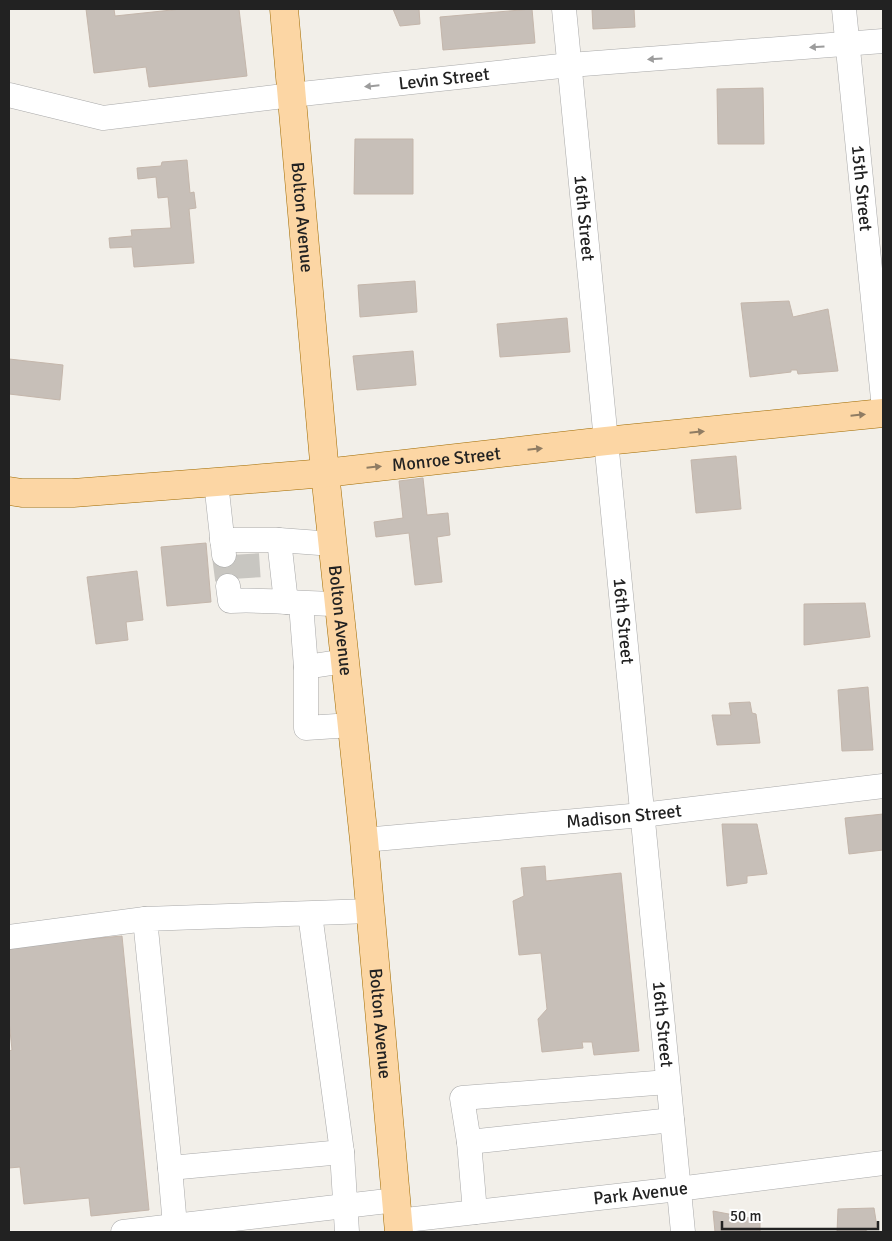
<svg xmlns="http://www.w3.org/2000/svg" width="892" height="1241" font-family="Signika,sans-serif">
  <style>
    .building { fill: #c7bfb8; stroke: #c4b6ab }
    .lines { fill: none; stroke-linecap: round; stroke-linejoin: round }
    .minor-tunnel { stroke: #c8c6c1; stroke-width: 24; stroke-dasharray: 24 12; stroke-linecap: butt }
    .minor-casing { stroke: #a9a9a9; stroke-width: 25 }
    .major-casing { stroke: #a06b00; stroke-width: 29 }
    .minor { stroke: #fff; stroke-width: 24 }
    .major { stroke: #fcd6a4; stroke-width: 28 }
    .oneway { fill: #9c9c9c }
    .oneway2 { fill: #8f7c63 }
    .labels { text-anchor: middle; stroke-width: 4.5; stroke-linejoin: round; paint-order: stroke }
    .street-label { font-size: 18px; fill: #222; stroke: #fff }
  </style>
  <rect width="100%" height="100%" fill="#f2efe9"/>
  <path class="building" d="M86,9H114L115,16L181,9H239L247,76L149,87L146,67L94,73Z
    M393,9H419L420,24L400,26Z
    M532,9L535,43L443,50L440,17Z
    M592,9H634L635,27L593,29Z
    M763,88L764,144H718L717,89Z
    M355,139H413V194H354Z
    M187,160L190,193L194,192L196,208L189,209L194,263L134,267L132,247L110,248L109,238L132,236L131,230L171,228L168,197L158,198L156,177L138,179L137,168L161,166L162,162Z
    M415,281L417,312L360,317L358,285Z
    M789,301L793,317L828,309L838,371L798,374L797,370H791V372L750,377L741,303Z
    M567,318L570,352L500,357L497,324Z
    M413,351L416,385L357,390L353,356Z
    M9,359L63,365L60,400L9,394Z
    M736,456L741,509L696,513L691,460Z
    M423,478L427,515L448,513L450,535L437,537L442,582L415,585L409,533L376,537L374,522L403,518L399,481Z
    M206,543L211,602L167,606L161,547Z
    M137,571L143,620L126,622L128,640L96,644L87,577Z
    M865,603L870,637L804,645V604Z
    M868,687L873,750L842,751L838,690Z
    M750,702L752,713L756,714L760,743L717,745L712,715H731L729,703Z
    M883,814V850L849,854L845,818Z
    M722,824H757L767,874L747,876V883L727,886Z
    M545,866L546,881L621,873L639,1051L594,1055L592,1042H582L583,1048L542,1052L538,1019L547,1009L541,953L519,955L513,901L524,896L521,868Z
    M122,936L149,1210L91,1216L89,1198L24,1204L20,1167L9,1168V1051L12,1050L9,1021V946Z
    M874,1208L877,1227L866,1230V1232H837L838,1209Z
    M713,1211L760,1220V1232H715Z"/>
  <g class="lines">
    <path class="minor-tunnel" d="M247,554L249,584
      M224,556L228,586"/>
    <defs>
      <g id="minor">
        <path id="s1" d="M564,9L683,1232"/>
        <path id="s2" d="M844,9L883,399"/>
        <path id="s3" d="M9,95L103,118L292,95L570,65L883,41"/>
        <path d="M216,482L224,555"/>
        <path d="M222,540H279L286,602"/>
        <path d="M279,540L333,544"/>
        <path d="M228,586L230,601C266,599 303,604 339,604"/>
        <path d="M301,604L306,667L345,661"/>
        <path d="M306,667V728L352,725"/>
        <path id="s4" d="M364,840L642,815L883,786"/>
        <path d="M310,914L342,1152L170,1168L145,919L370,911"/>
        <path d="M9,937L145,919"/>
        <path d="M668,1082L462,1098L469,1142L672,1120"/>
        <path d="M469,1142L475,1212"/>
        <path d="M342,1152L347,1232"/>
        <path d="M170,1168L175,1226"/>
        <path id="s5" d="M397,1221L678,1189L883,1163"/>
        <path d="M123,1232L396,1200"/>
      </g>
      <g id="major">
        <path id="s6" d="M284,9L325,473L364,840L399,1232"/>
        <path id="s7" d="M9,491L22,493H73L216,482L325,473L606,441L883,413"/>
      </g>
    </defs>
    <use href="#minor" class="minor-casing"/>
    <use href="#major" class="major-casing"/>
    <use href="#minor" class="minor"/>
    <use href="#major" class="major"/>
  </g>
  <defs><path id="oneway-solid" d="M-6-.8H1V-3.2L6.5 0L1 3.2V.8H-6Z" transform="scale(1.25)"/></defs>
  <g class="oneway">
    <use href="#oneway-solid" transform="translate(817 47) rotate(176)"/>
    <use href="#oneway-solid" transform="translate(655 59) rotate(176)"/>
    <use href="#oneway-solid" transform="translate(372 86) rotate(174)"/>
  </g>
  <g class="oneway2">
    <use href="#oneway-solid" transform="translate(858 415) rotate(-6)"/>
    <use href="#oneway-solid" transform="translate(697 432) rotate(-6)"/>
    <use href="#oneway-solid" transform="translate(535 449) rotate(-6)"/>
    <use href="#oneway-solid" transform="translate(374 467) rotate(-6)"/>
  </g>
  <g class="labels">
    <g class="street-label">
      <text dy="6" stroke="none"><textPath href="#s3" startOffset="440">Levin Street</textPath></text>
      <text dy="6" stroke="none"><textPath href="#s2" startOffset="180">15th Street</textPath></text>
      <text dy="6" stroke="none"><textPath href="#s6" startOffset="209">Bolton Avenue</textPath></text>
      <text dy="6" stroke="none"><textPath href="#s1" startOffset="210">16th Street</textPath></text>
      <text dy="6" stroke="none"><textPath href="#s7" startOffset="439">Monroe Street</textPath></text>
      <text dy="6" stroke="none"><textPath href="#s6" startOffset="614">Bolton Avenue</textPath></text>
      <text dy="6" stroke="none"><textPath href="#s1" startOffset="615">16th Street</textPath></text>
      <text dy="6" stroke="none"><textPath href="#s4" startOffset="261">Madison Street</textPath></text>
      <text dy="6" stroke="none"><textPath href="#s6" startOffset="1019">Bolton Avenue</textPath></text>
      <text dy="6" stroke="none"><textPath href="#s1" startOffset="1020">16th Street</textPath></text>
      <text dy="6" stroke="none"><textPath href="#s5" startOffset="245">Park Avenue</textPath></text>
    </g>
  </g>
  <rect width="892" height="1241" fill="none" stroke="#222222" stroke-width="20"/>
  <path d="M722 1221v8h156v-8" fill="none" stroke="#222222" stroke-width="2.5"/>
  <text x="730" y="1221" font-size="15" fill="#222222" stroke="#ffffff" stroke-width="4" paint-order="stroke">50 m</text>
</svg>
